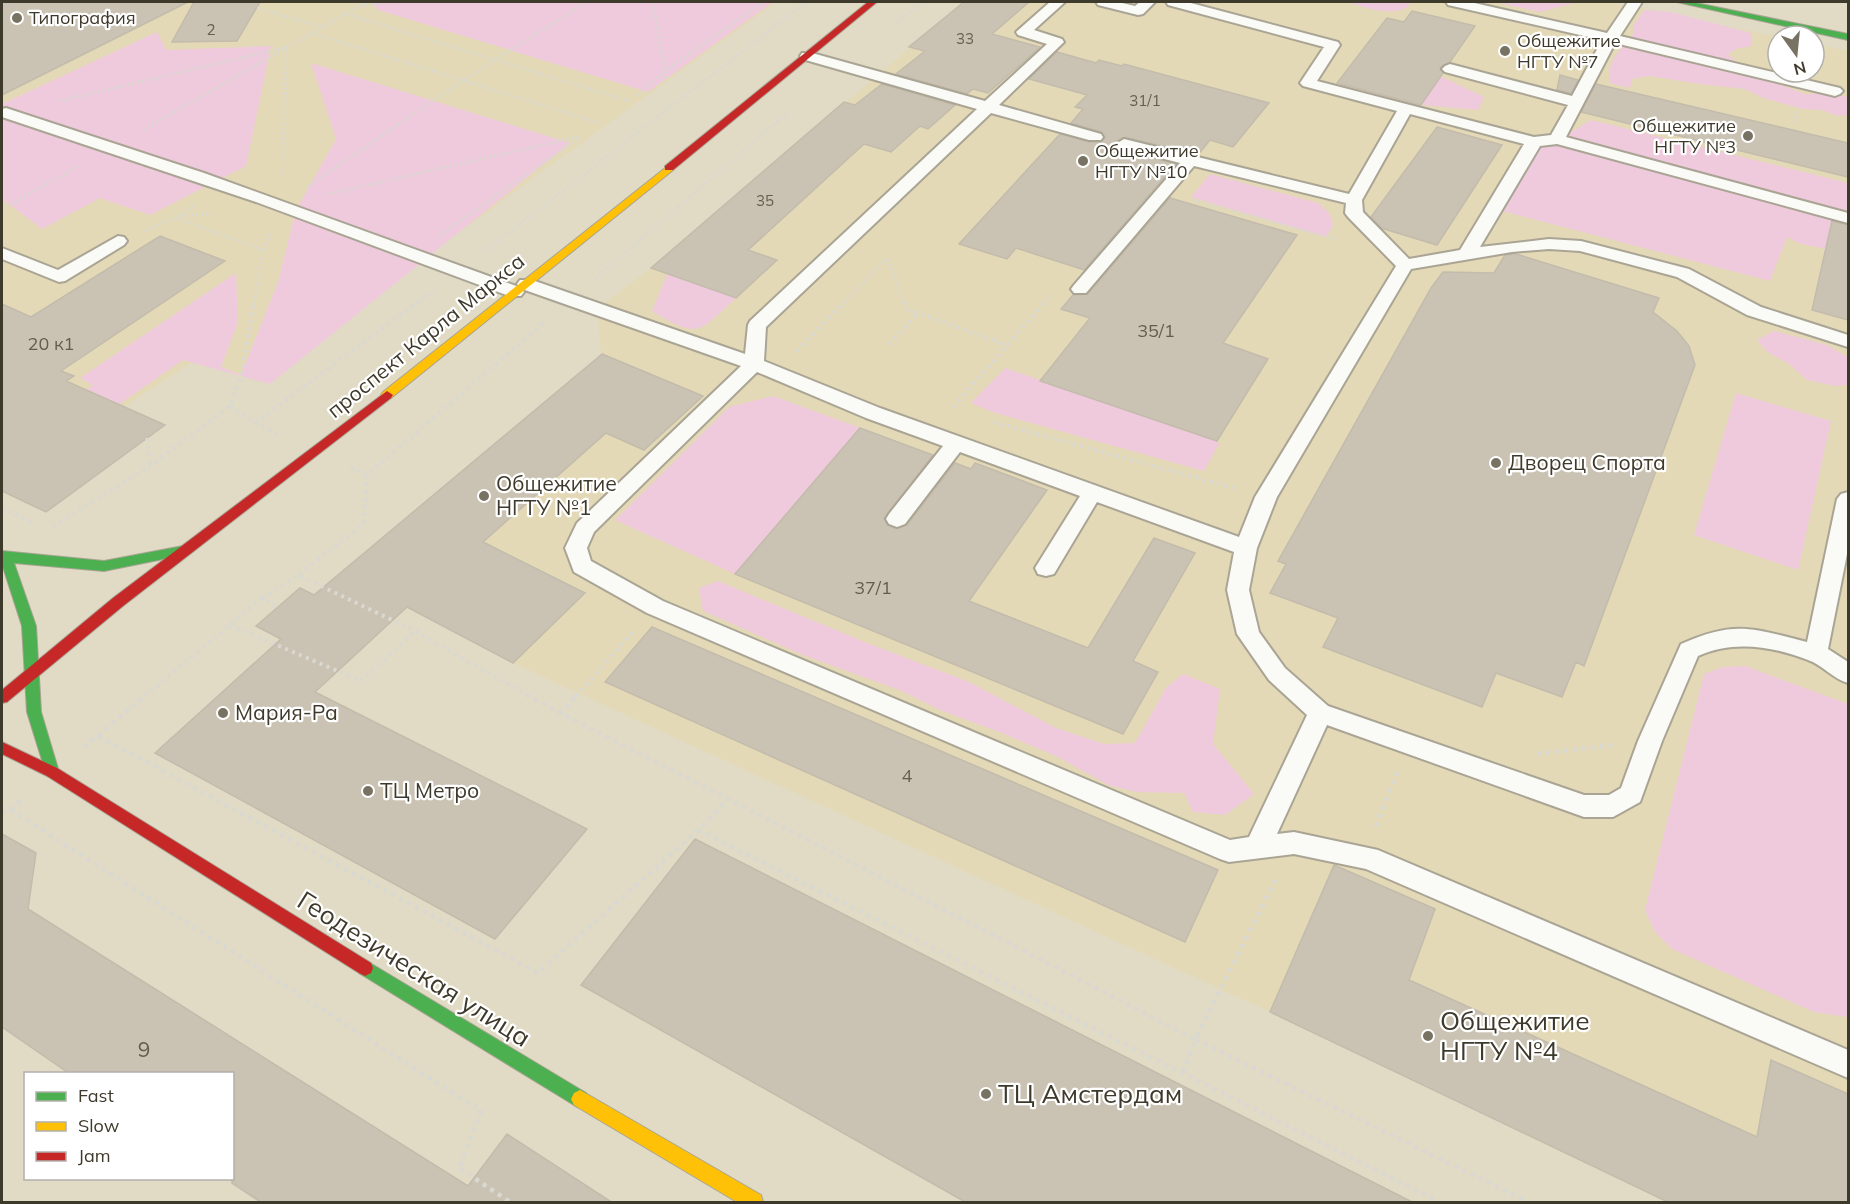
<svg xmlns="http://www.w3.org/2000/svg" width="1850" height="1204" font-family="Mulish,sans-serif">
  <style>
    .built { fill: #e4d9b6 }
    .green { fill: #eecadc }
    .building { fill: #cac3b3; stroke: #c3bbab; stroke-width: 1.5 }
    .lines { fill: none; stroke-linecap: round; stroke-linejoin: round }
    .lane-casing { stroke: #a9a494; stroke-width: 4 }
    .fast-casing { stroke: #a9a494; stroke-width: 2 }
    .slow-casing { stroke: #a9a494; stroke-width: 2 }
    .jam-casing { stroke: #a9a494; stroke-width: 2 }
    .path-far2 { stroke: #d9d8d1; stroke-width: 3; stroke-dasharray: 2 3; stroke-linecap: butt }
    .path-far1 { stroke: #d9d8d1; stroke-width: 4; stroke-dasharray: 3 4.5; stroke-linecap: butt }
    .path { stroke: #d9d8d1; stroke-width: 4.5; stroke-dasharray: 4 5; stroke-linecap: butt }
    .lane { fill: #fafaf6; fill-rule: evenodd }
    .fast { fill: #4caf50; fill-rule: evenodd }
    .slow { fill: #ffc107; fill-rule: evenodd }
    .jam { fill: #c62828; fill-rule: evenodd }
    .poi-dot { fill: #777261; stroke: #fff; stroke-width: 2 }
    .labels { text-anchor: middle; stroke-width: 4.5; stroke-linejoin: round; paint-order: stroke }
    .far-number-label { font-size: 15px; fill: #625e4e }
    .far-poi-label { font-size: 18px; fill: #3e3a2b; stroke: #fff; text-anchor: start }
    .number-label { font-size: 18px; fill: #625e4e }
    .street-label { font-size: 21px; fill: #3e3a2b; stroke: #fff }
    .poi-label { font-size: 21px; fill: #3e3a2b; stroke: #fff; text-anchor: start }
    .near-number-label { font-size: 21px; fill: #625e4e }
    .near-street-label { font-size: 26px; fill: #3e3a2b; stroke: #fff }
    .near-poi-label { font-size: 26px; fill: #3e3a2b; stroke: #fff; text-anchor: start }
  </style>
  <rect width="100%" height="100%" fill="#e1dbc5"/>
  <path class="built" d="M2,2H776L423,258L259,382L198,358L124,407L4,492L2,491Z
    M964,2H1608L1778,37V72H1814V44L1848,51V1202H1670L1270,1012L513,663L341,573L601,354L597,309L651,268Z"/>
  <path class="green" d="M371,2H773L648,92L378,10Z
    M1348,2H1407L1410,5C1395,18 1365,8 1348,2Z
    M1494,2H1578L1540,12Z
    M1644,10L1671,12L1751,33L1752,46L1736,49L1728,54L1748,73L1805,94H1836L1848,97V115L1837,116L1822,110L1803,109L1763,98L1745,89L1699,84L1650,76L1632,79L1630,88L1609,83V69L1615,56L1633,34V26Z
    M157,32L166,50L271,46L246,166L150,215L100,198L42,229L2,199V104Z
    M311,63L570,143L270,384L183,360L7,482L2,479V448L93,385L80,378L236,273L238,322L221,367L241,375L278,282L296,210L336,139Z
    M1440,76L1484,97L1478,110L1421,105Z
    M1591,120L1848,183V254L1798,243L1787,237L1770,281L1502,211L1543,143L1550,145Z
    M1210,174L1318,203L1329,213L1333,225L1326,237L1191,197Z
    M667,274L736,298C697,334 699,339 652,311Z
    M1774,331L1827,345L1848,357V385L1835,386L1807,380L1789,364L1766,351L1757,340Z
    M1005,368L1217,441L1219,444L1204,471L992,412L971,403Z
    M1736,393L1831,421L1798,570L1694,535Z
    M773,396L860,428L735,574L615,520L729,407Z
    M718,581L867,643L969,682L1056,728L1104,744L1135,743L1166,688L1183,674L1220,689L1213,744L1254,794L1225,815L1193,812L1184,793L1136,792L1108,785L1058,757L1002,733L940,710L902,691L803,655L703,611L699,588Z
    M1745,666L1848,704L1847,1017L1814,1012L1672,949L1655,932L1645,910L1704,674L1723,667Z"/>
  <path class="building" d="M2,2H188L2,95Z
    M194,2H260L237,41L172,42Z
    M964,2H1029L992,34L1040,47L988,93L973,89L967,94L896,74L925,51L909,47Z
    M1412,11L1475,26L1450,62L1440,67L1443,73L1421,105L1337,83L1387,18L1404,22Z
    M1057,52L1096,63L1099,60L1122,66L1124,64L1269,103L1233,147L1210,140L1198,155L1125,137L1115,142L1117,149L1176,164L1084,270L1016,248L1007,259L959,244L1060,134L1089,142H1101L1105,138L1102,132L1071,123L1083,109L1075,107L1087,95L1029,79Z
    M1560,75L1578,80L1571,93L1557,90Z
    M882,84L955,105L928,129L920,126L891,152L864,144L748,250L777,260L736,298L651,268L844,102L855,105Z
    M1596,84L1848,143V177L1581,112Z
    M1437,127L1502,145L1437,245L1381,228L1371,217Z
    M1170,198L1297,235L1223,343L1268,359L1217,441L1040,381L1090,318L1061,309L1073,295L1088,294Z
    M1832,221L1848,225V320L1812,310Z
    M160,236L225,261L61,371L74,376L66,381L165,425L46,512L2,491V304L31,317Z
    M1516,254L1659,298L1653,312L1677,331L1689,346L1695,365L1584,666L1576,662L1562,697L1496,673L1482,707L1323,647L1338,618L1270,593L1286,564L1278,561L1431,288L1443,272L1494,273L1505,255Z
    M602,354L703,396L644,450L606,433L483,542L585,593L513,663L407,607L315,692L587,829L495,939L155,753L281,639L256,626L300,588L314,595Z
    M860,428L933,455L884,518L887,525L896,529L907,525L955,463L971,469L975,463L1047,490L969,601L1088,648L1154,538L1195,553L1133,661L1158,672L1123,734L735,574Z
    M652,627L1218,870L1185,942L605,682Z
    M2,834L36,853L28,909L468,1186L507,1134L613,1203H262L232,1183V1074H70L2,1027Z
    M695,839L1414,1203H967L581,985Z
    M1334,865L1435,909L1409,980L1757,1137L1771,1060L1848,1094V1203H1670L1270,1012Z"/>
  <g class="lines">
    <defs>
      <path id="lane" d="M1050,2H1065L1034,30L1062,39L1064,42L999,105L1101,134L1103,137L1101,140H1089L991,113L766,327L764,361L880,408L1239,537L1255,497L1396,266L1348,217L1345,213L1346,203L1194,166L1086,293H1074L1071,289L1074,285L1180,163L1118,147L1116,144L1124,139L1349,194L1397,111L1303,86L1300,83L1324,47L1168,5L1166,2H1187L1338,42L1340,45L1317,81L1534,137L1551,135L1568,105L1445,72L1442,69L1445,66L1450,64L1572,96L1602,40L1448,5L1446,2H1470L1607,33L1628,2H1642L1620,36L1840,88L1843,91L1840,94L1835,96L1615,43L1566,137L1848,213V223L1557,144L1540,146L1480,247L1549,239L1581,241L1689,269L1761,307L1848,335V347L1747,315L1677,277L1580,251L1549,249L1512,252L1411,269L1277,497L1257,548L1249,590L1259,632L1285,668L1328,706L1584,795H1609L1621,788L1638,741L1681,644C1735,620 1752,628 1807,642L1837,499L1841,494L1848,492V549L1828,649L1848,662V683C1833,679 1823,665 1808,660C1772,646 1733,640 1698,656L1662,741L1640,802L1613,817H1584L1327,725L1277,834L1294,832L1378,850L1848,1050V1078L1366,869L1294,854L1229,862L1220,859L647,613L574,572L565,548L577,523L741,366L522,289L524,292L521,296H509L256,202L2,117V109L6,108L204,173L519,287L517,284L520,280H532L745,354L748,325L750,321L977,109L802,59L800,56L802,53H812L985,101L1047,44L1018,35L1016,32ZM1410,114L1524,144L1460,250L1409,259L1363,212L1362,200ZM757,372L866,418L943,446L889,514L886,519L889,524L897,527L905,524L960,452L1080,496L1035,568L1038,574L1046,576L1054,574L1097,502L1234,552L1227,590L1237,634L1269,680L1307,715L1249,837L1230,840L663,601L591,561L587,548L594,532Z
        M1096,2H1118L1135,6L1140,2H1155L1143,14L1138,15L1098,5Z
        M118,236L124,237L127,241L124,245L65,281L59,282L2,259V248L58,270Z"/>
      <path id="fast" d="M1677,2H1691L1848,34V40Z
        M183,546L188,548L190,551L188,554L104,571L14,563L36,626L41,712L59,772L57,776L52,778L47,776L27,712L22,626L2,564V551L104,561Z
        M365,960L586,1093L589,1099L586,1105L580,1108L574,1105L359,973L357,968L359,963Z"/>
      <path id="slow" d="M669,165L673,166V170L391,398H383L381,395L383,392Z
        M580,1090L761,1195L763,1202H737L574,1105L571,1099L574,1093Z"/>
      <path id="jam" d="M868,2H877L673,170H665V166Z
        M387,391L393,395L391,398L123,606L7,702L2,703V690L113,598Z
        M2,742L57,768L371,963L373,968L371,973L365,976L359,973L47,776L2,754Z"/>
    </defs>
    <use href="#lane" class="lane-casing"/>
    <use href="#fast" class="fast-casing"/>
    <use href="#slow" class="slow-casing"/>
    <use href="#jam" class="jam-casing"/>
    <path class="path-far2" d="M653,2L666,79
      M361,6L389,2
      M257,8L322,27
      M346,14L629,101
      M897,22L922,2
      M312,33L599,123
      M637,95L665,71L763,2
      M59,101L287,47L282,177
      M1794,123L1798,109
      M143,130L366,2
      M307,187L441,95L586,2
      M328,194L582,136
      M1193,200L1336,239
      M2,209L79,166
      M179,215L196,205
      M176,218L263,250
      M144,231L176,217L214,213
      M440,235L579,138
      M484,252L806,2
      M595,279L787,113
      M254,304L263,250L271,231
      M416,304L433,291
      M843,304L887,258L905,304
      M1043,304L1051,295"/>
    <path class="path-far1" d="M904,302L907,309L1007,345
      M889,345L918,313
      M797,351L844,302
      M230,406L255,423L279,434
      M953,407L1045,302
      M993,422L1234,488
      M255,423L418,302
      M147,438L150,465
      M351,468L367,475
      M2,508L36,524
      M53,526L150,466L230,406L241,376L254,302
      M262,598L298,575
      M230,625L361,681L415,631
      M145,696L262,598L278,607
      M529,696L415,631L298,575L364,524L367,475L546,321
      M576,696L635,630"/>
    <path class="path" d="M526,695L1195,1039L1276,879
      M560,714L577,695
      M98,736L538,973L698,830L727,800
      M84,747L146,695
      M1537,754L1613,745
      M11,810L481,1111L459,1168L510,1202
      M2,812L11,810L23,798
      M1376,826L1397,772
      M698,830L1440,1202
      M1183,1072L1195,1039L1528,1202"/>
    <use href="#lane" class="lane"/>
    <use href="#fast" class="fast"/>
    <use href="#slow" class="slow"/>
    <use href="#jam" class="jam"/>
  </g>
  <g class="poi-dot">
    <circle cx="17" cy="18" r="6"/>
    <circle cx="1505" cy="51" r="6"/>
    <circle cx="1748" cy="136" r="6"/>
    <circle cx="1083" cy="161" r="6"/>
    <circle cx="1496" cy="463" r="6"/>
    <circle cx="484" cy="496" r="6"/>
    <circle cx="223" cy="713" r="6"/>
    <circle cx="368" cy="791" r="6"/>
    <circle cx="1428" cy="1036" r="6"/>
    <circle cx="986" cy="1094" r="6"/>
  </g>
  <g class="labels">
    <g class="far-number-label">
      <text x="211" y="35">2</text>
      <text x="965" y="44">33</text>
      <text x="1145" y="106">31/1</text>
      <text x="765" y="206">35</text>
    </g>
    <g class="far-poi-label">
      <text x="29" y="24">Типография</text>
      <text x="1517" y="47">Общежитие<tspan x="1517" dy="21">НГТУ №7</tspan></text>
      <text x="1736" y="132" text-anchor="end">Общежитие<tspan x="1736" dy="21">НГТУ №3</tspan></text>
      <text x="1095" y="157">Общежитие<tspan x="1095" dy="21">НГТУ №10</tspan></text>
    </g>
    <g class="number-label">
      <text x="1156" y="337">35/1</text>
      <text x="51" y="350">20 к1</text>
      <text x="873" y="594">37/1</text>
      <text x="907" y="782">4</text>
    </g>
    <g class="street-label">
      <text transform="translate(426 336) rotate(-39)" y="7">проспект Карла Маркса</text>
    </g>
    <g class="poi-label">
      <text x="1508" y="470">Дворец Спорта</text>
      <text x="496" y="491">Общежитие<tspan x="496" dy="24">НГТУ №1</tspan></text>
      <text x="235" y="720">Мария-Ра</text>
      <text x="380" y="798">ТЦ Метро</text>
    </g>
    <g class="near-number-label">
      <text x="144" y="1057">9</text>
    </g>
    <g class="near-street-label">
      <text transform="translate(414 969) rotate(32)" y="9">Геодезическая улица</text>
    </g>
    <g class="near-poi-label">
      <text x="1440" y="1030">Общежитие<tspan x="1440" dy="30">НГТУ №4</tspan></text>
      <text x="998" y="1103">ТЦ Амстердам</text>
    </g>
  </g>
  <rect width="1850" height="1204" fill="none" stroke="#3e3a2b" stroke-width="6"/>
  <rect x="24" y="1072" width="210" height="108" fill="#ffffff" stroke="#b2b0aa" stroke-width="1.5"/>
  <rect x="36" y="1092" width="30" height="9" fill="#4caf50" stroke="#b2b0aa" stroke-width="1.5"/>
  <text x="78" y="1102" font-size="18" fill="#3e3a2b">Fast</text>
  <rect x="36" y="1122" width="30" height="9" fill="#ffc107" stroke="#b2b0aa" stroke-width="1.5"/>
  <text x="78" y="1132" font-size="18" fill="#3e3a2b">Slow</text>
  <rect x="36" y="1152" width="30" height="9" fill="#c62828" stroke="#b2b0aa" stroke-width="1.5"/>
  <text x="78" y="1162" font-size="18" fill="#3e3a2b">Jam</text>
  <g transform="translate(1796 54) rotate(165)"><circle r="28" fill="#ffffff" stroke="#b2b0aa" stroke-width="1.5"/>
  <path d="M0-4.5L10 22L0 15L-10 22Z" fill="#777261"/>
  <text y="-9" font-size="16" font-weight="bold" text-anchor="middle" fill="#3e3a2b">N</text>
  </g>
</svg>
